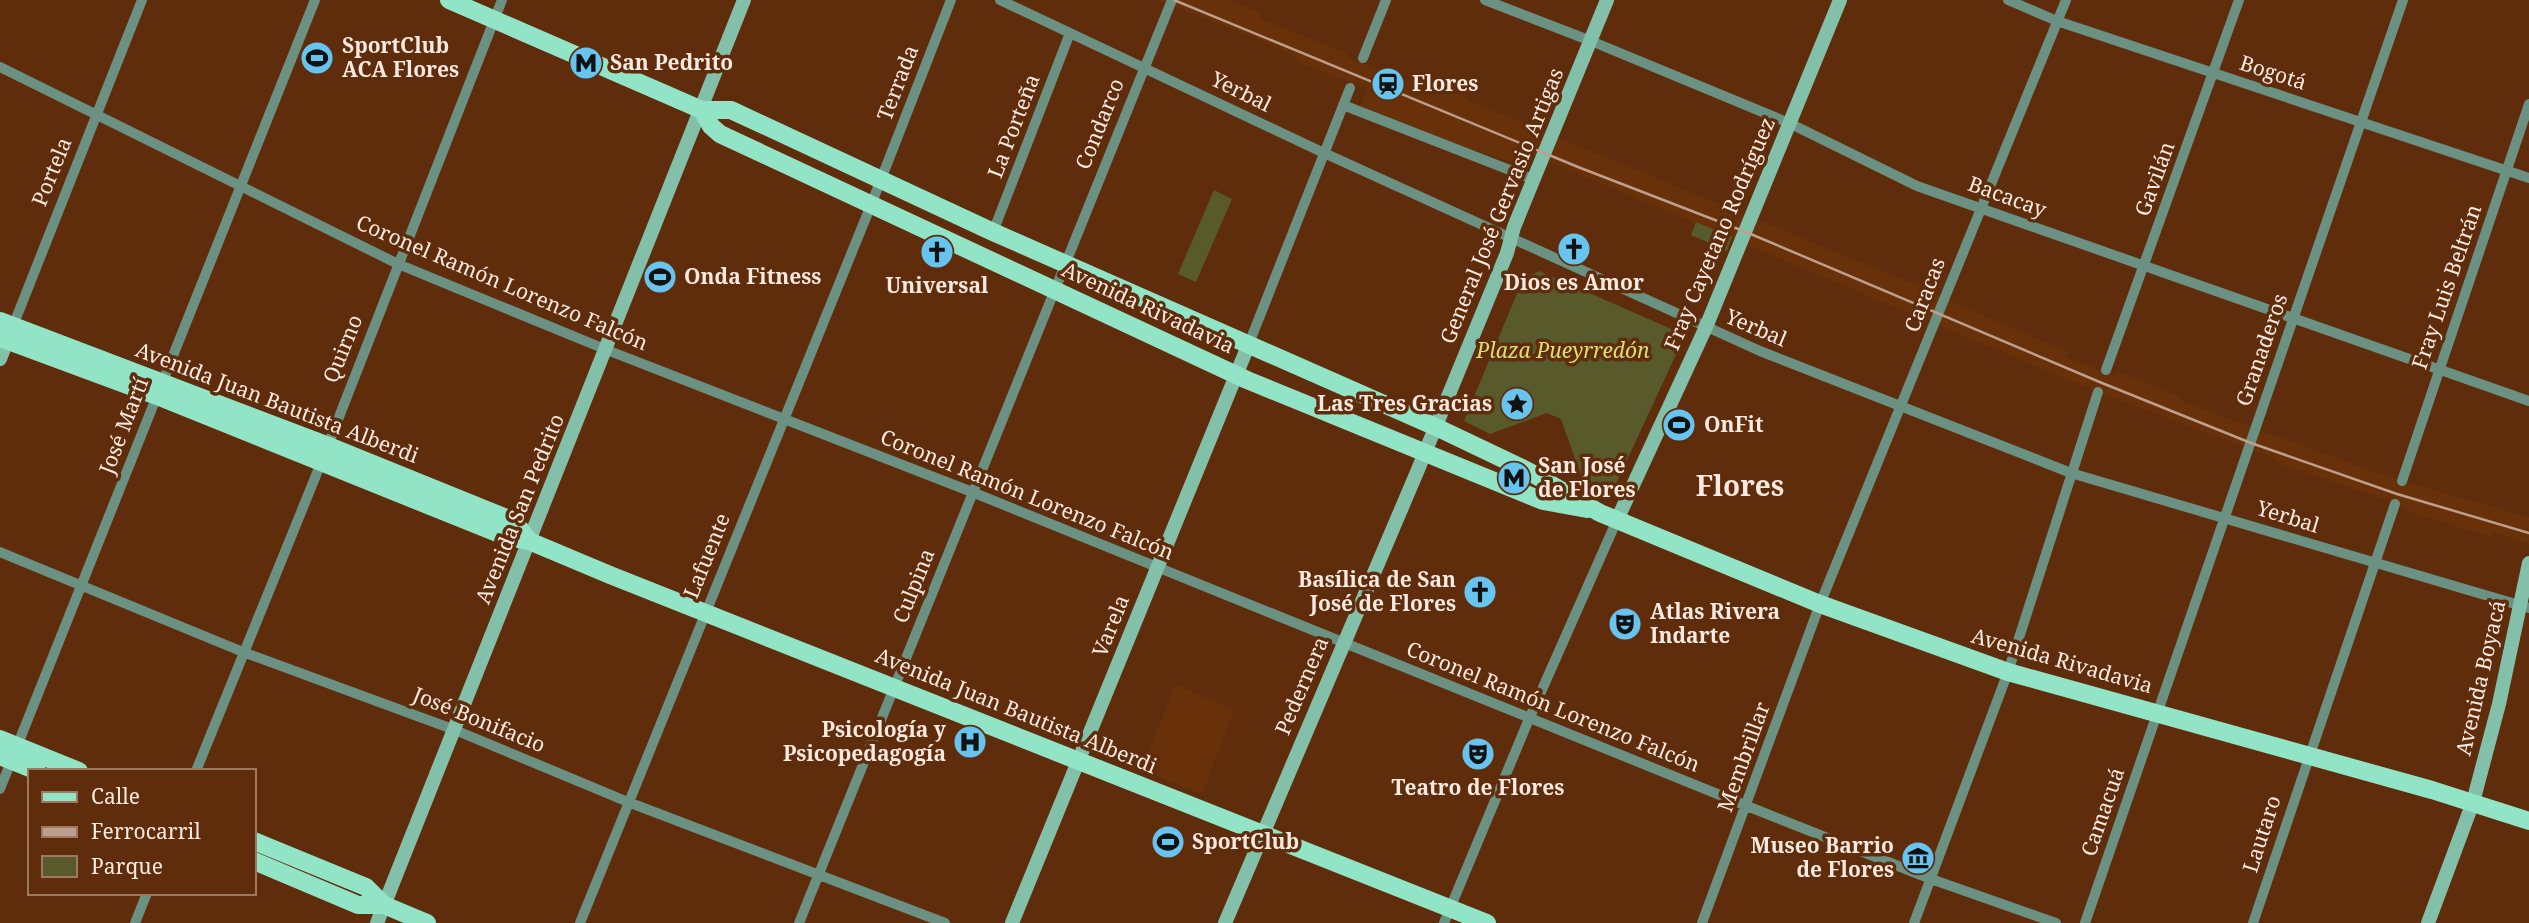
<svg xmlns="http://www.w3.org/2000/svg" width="2529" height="923" font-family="'Noto Serif',serif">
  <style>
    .built { fill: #69310a }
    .green { fill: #595a2c }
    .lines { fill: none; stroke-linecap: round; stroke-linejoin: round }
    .street { stroke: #6b9183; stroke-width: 10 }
    .secondary { stroke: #82c0aa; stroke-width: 14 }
    .primary { stroke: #92e4c7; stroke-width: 18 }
    .rail { stroke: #bd9f8d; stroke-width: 2.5 }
    .labels { text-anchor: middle; stroke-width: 7; stroke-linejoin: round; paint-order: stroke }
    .poi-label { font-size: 21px; font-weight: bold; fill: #faeae1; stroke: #5f2d0c; text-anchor: start }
    .street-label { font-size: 21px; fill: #faeae1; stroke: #5f2d0c }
    .park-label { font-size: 21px; font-style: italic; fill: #dcde71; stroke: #5f2d0c }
    .district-label { font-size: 28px; font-weight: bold; fill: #faeae1; stroke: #5f2d0c }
  </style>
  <rect width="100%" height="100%" fill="#5f2d0c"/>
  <path class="built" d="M1157,0H1228L1261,13L1259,18L1347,53L1346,57L1419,85L1422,80L1438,87L1440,82L1463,92L1462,96L1471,102L1933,292L1952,302L2068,352L2066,357L2116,376L2118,371L2181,398L2180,401L2391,478L2529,517V544L2493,532L2491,537L2404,510L2405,506L2275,462L2276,459L2098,392L1533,155L1526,168L1470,148L1467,149L1360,106L1367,89L1296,61L1297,58L1258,39Z
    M1175,684L1234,711L1202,794L1142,770Z"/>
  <path class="green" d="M1214,190L1232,199L1196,282L1178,274Z
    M1696,222L1732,237L1727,251L1691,235Z
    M1539,271L1685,335L1615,486C1604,494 1594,486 1583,481L1561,419L1547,413L1490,434L1464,421L1523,279Z"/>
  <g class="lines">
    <path class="street" d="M1000,0L1324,153L1760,351L2071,473L2529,608
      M1485,0L1591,41L1789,123L1917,186L2529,401
      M2008,0L2057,21L2529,178
      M1363,58L1386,0
      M0,67L398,264L607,350L972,492L1747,806L1931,879L2056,923
      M1343,105L1535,180
      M993,232L1070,33
      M13,326L142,0
      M1248,346L1350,88
      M2106,370L2239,0
      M2402,481L2529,104
      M0,552L243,652L455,730L628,802L945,923
      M196,771L321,463L502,0
      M0,789L315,0
      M135,923L147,893
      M580,923L871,205L951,0
      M799,923L1172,0
      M1444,923L1529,719L1617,520
      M1702,923L1820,604L2066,0
      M1914,923L2008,672L2098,392
      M2085,923L2403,0
      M2253,923L2395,504"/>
    <path class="secondary" d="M0,359L11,331
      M1617,520L1706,327L1840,0
      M377,923L744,0
      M1012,923L1248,346
      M1225,923L1417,472L1507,253L1514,227L1607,0
      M2428,923L2473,802L2499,704L2529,563"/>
    <path class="primary" d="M449,0L702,110H731L993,232L1436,427L1528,471L1600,513L1820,604L2008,672L2432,790L2529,821
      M702,110L711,126L720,134L1247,380L1543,501L1587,509
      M0,321L326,445L514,521L529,541
      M0,338L157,396L507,537L529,541L610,575L1487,923
      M0,739L79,771
      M0,756L37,771
      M254,841L366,887L384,905L427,923
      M254,861L358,905H384"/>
    <path class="rail" d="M1174,0L1578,167L1746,232L2102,383L2251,443L2397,494L2529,533"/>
  </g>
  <defs>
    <symbol id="stadium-disc" viewBox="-11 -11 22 22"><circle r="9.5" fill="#66c4ef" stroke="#5f2d0c"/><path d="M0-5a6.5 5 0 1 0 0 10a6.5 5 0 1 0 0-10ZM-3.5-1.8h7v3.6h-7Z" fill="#111"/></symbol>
    <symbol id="metro-disc" viewBox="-11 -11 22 22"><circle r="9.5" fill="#66c4ef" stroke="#5f2d0c"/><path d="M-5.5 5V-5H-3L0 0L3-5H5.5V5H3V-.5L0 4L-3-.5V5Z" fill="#111"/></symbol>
    <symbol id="station-disc" viewBox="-11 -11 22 22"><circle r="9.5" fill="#66c4ef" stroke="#5f2d0c"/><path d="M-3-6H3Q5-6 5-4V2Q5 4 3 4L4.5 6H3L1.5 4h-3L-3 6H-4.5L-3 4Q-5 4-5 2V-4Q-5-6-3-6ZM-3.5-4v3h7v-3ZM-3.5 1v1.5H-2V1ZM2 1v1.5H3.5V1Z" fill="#111"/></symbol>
    <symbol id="church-disc" viewBox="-11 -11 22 22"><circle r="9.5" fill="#66c4ef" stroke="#5f2d0c"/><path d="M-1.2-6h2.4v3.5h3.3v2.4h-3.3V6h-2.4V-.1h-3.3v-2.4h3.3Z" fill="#111"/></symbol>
    <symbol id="sight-disc" viewBox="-11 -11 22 22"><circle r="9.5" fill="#66c4ef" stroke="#5f2d0c"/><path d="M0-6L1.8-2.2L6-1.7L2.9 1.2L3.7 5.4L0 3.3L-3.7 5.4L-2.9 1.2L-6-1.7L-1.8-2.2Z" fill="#111"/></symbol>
    <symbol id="theatre-disc" viewBox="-11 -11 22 22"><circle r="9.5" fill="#66c4ef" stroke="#5f2d0c"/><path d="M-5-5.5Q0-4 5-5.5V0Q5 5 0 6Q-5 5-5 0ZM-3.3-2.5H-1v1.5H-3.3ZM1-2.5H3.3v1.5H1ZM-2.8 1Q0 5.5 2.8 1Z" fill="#111"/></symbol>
    <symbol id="hospital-disc" viewBox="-11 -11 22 22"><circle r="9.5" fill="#66c4ef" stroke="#5f2d0c"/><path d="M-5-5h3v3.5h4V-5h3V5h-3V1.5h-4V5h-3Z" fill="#111"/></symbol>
    <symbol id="museum-disc" viewBox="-11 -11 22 22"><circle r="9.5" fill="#66c4ef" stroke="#5f2d0c"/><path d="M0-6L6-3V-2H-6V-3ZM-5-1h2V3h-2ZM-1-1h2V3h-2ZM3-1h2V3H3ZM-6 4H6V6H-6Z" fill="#111"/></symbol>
  </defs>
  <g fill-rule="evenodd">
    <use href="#stadium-disc" x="298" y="39" width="38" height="38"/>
    <use href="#metro-disc" x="567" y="44" width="38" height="38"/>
    <use href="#station-disc" x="1369" y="65" width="38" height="38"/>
    <use href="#church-disc" x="1555" y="230" width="38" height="38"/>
    <use href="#church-disc" x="918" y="233" width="38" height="38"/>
    <use href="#stadium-disc" x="641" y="258" width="38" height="38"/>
    <use href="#sight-disc" x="1498" y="385" width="38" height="38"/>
    <use href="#stadium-disc" x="1660" y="406" width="38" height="38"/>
    <use href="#metro-disc" x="1495" y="459" width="38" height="38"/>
    <use href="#church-disc" x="1461" y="573" width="38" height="38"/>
    <use href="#theatre-disc" x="1606" y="605" width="38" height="38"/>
    <use href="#hospital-disc" x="951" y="723" width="38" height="38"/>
    <use href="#theatre-disc" x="1459" y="735" width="38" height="38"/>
    <use href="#stadium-disc" x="1149" y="823" width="38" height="38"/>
    <use href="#museum-disc" x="1899" y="839" width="38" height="38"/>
  </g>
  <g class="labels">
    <g class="poi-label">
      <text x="342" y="53">SportClub<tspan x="342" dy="24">ACA Flores</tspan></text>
      <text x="610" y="70">San Pedrito</text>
      <text x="1412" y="91">Flores</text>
      <text x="684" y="284">Onda Fitness</text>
      <text x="1574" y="290" text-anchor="middle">Dios es Amor</text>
      <text x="937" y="293" text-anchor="middle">Universal</text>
      <text x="1492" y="411" text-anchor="end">Las Tres Gracias</text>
      <text x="1704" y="432">OnFit</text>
      <text x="1538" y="473">San José<tspan x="1538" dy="24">de Flores</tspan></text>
      <text x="1456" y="587" text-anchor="end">Basílica de San<tspan x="1456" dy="24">José de Flores</tspan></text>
      <text x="1650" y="619">Atlas Rivera<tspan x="1650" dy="24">Indarte</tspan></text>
      <text x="946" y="737" text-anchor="end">Psicología y<tspan x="946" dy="24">Psicopedagogía</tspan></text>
      <text x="1478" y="795" text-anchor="middle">Teatro de Flores</text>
      <text x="1192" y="849">SportClub</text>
      <text x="1894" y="853" text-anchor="end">Museo Barrio<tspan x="1894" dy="24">de Flores</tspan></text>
    </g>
    <g class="street-label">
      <text transform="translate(2273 73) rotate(18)" y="7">Bogotá</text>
      <text transform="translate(898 83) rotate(-69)" y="7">Terrada</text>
      <text transform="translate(1241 92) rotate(26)" y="7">Yerbal</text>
      <text transform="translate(1100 124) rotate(-68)" y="7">Condarco</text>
      <text transform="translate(1014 126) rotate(-69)" y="7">La Porteña</text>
      <text transform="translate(52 172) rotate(-68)" y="7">Portela</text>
      <text transform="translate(2155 179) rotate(-70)" y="7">Gavilán</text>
      <text transform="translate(2007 197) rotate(20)" y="7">Bacacay</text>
      <text transform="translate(1502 206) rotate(-68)" y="7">General José Gervasio Artigas</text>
      <text transform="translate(1720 234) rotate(-67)" y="7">Fray Cayetano Rodríguez</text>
      <text transform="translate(502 283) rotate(23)" y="7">Coronel Ramón Lorenzo Falcón</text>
      <text transform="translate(2447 287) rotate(-71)" y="7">Fray Luis Beltrán</text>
      <text transform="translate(1925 295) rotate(-69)" y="7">Caracas</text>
      <text transform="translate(1148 308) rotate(25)" y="7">Avenida Rivadavia</text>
      <text transform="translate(1756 328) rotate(23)" y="7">Yerbal</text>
      <text transform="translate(343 349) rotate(-68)" y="7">Quirno</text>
      <text transform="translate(2262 350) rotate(-71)" y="7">Granaderos</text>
      <text transform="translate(277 403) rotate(21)" y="7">Avenida Juan Bautista Alberdi</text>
      <text transform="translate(124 426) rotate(-69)" y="7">José Martí</text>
      <text transform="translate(1027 495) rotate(22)" y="7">Coronel Ramón Lorenzo Falcón</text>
      <text transform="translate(520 509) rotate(-68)" y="7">Avenida San Pedrito</text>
      <text transform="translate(2288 517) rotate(17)" y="7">Yerbal</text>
      <text transform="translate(707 556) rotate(-68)" y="7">Lafuente</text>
      <text transform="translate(914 586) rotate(-68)" y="7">Culpina</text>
      <text transform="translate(1111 626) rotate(-68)" y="7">Varela</text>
      <text transform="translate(2062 661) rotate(16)" y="7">Avenida Rivadavia</text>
      <text transform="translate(2481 678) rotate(-77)" y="7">Avenida Boyacá</text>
      <text transform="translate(1302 686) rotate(-67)" y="7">Pedernera</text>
      <text transform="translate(1553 707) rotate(22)" y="7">Coronel Ramón Lorenzo Falcón</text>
      <text transform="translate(1016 711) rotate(22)" y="7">Avenida Juan Bautista Alberdi</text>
      <text transform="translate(479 720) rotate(22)" y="7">José Bonifacio</text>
      <text transform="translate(1744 757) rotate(-70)" y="7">Membrillar</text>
      <text transform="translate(2103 812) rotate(-71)" y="7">Camacuá</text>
      <text transform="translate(2262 834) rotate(-72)" y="7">Lautaro</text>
    </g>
    <g class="park-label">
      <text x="1563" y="358">Plaza Pueyrredón</text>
    </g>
    <g class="district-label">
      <text x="1740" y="496">Flores</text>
    </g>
  </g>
  <rect x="28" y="769" width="228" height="126" fill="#5f2d0c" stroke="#9d7961" stroke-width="2"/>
  <rect x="42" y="792" width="35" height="10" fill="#92e4c7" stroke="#9d7961" stroke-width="2"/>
  <text x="91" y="804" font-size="21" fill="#faeae1">Calle</text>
  <rect x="42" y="827" width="35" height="10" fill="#bd9f8d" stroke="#9d7961" stroke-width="2"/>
  <text x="91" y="839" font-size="21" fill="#faeae1">Ferrocarril</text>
  <rect x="42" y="856" width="35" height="21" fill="#595a2c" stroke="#9d7961" stroke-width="2"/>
  <text x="91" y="874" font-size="21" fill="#faeae1">Parque</text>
</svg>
